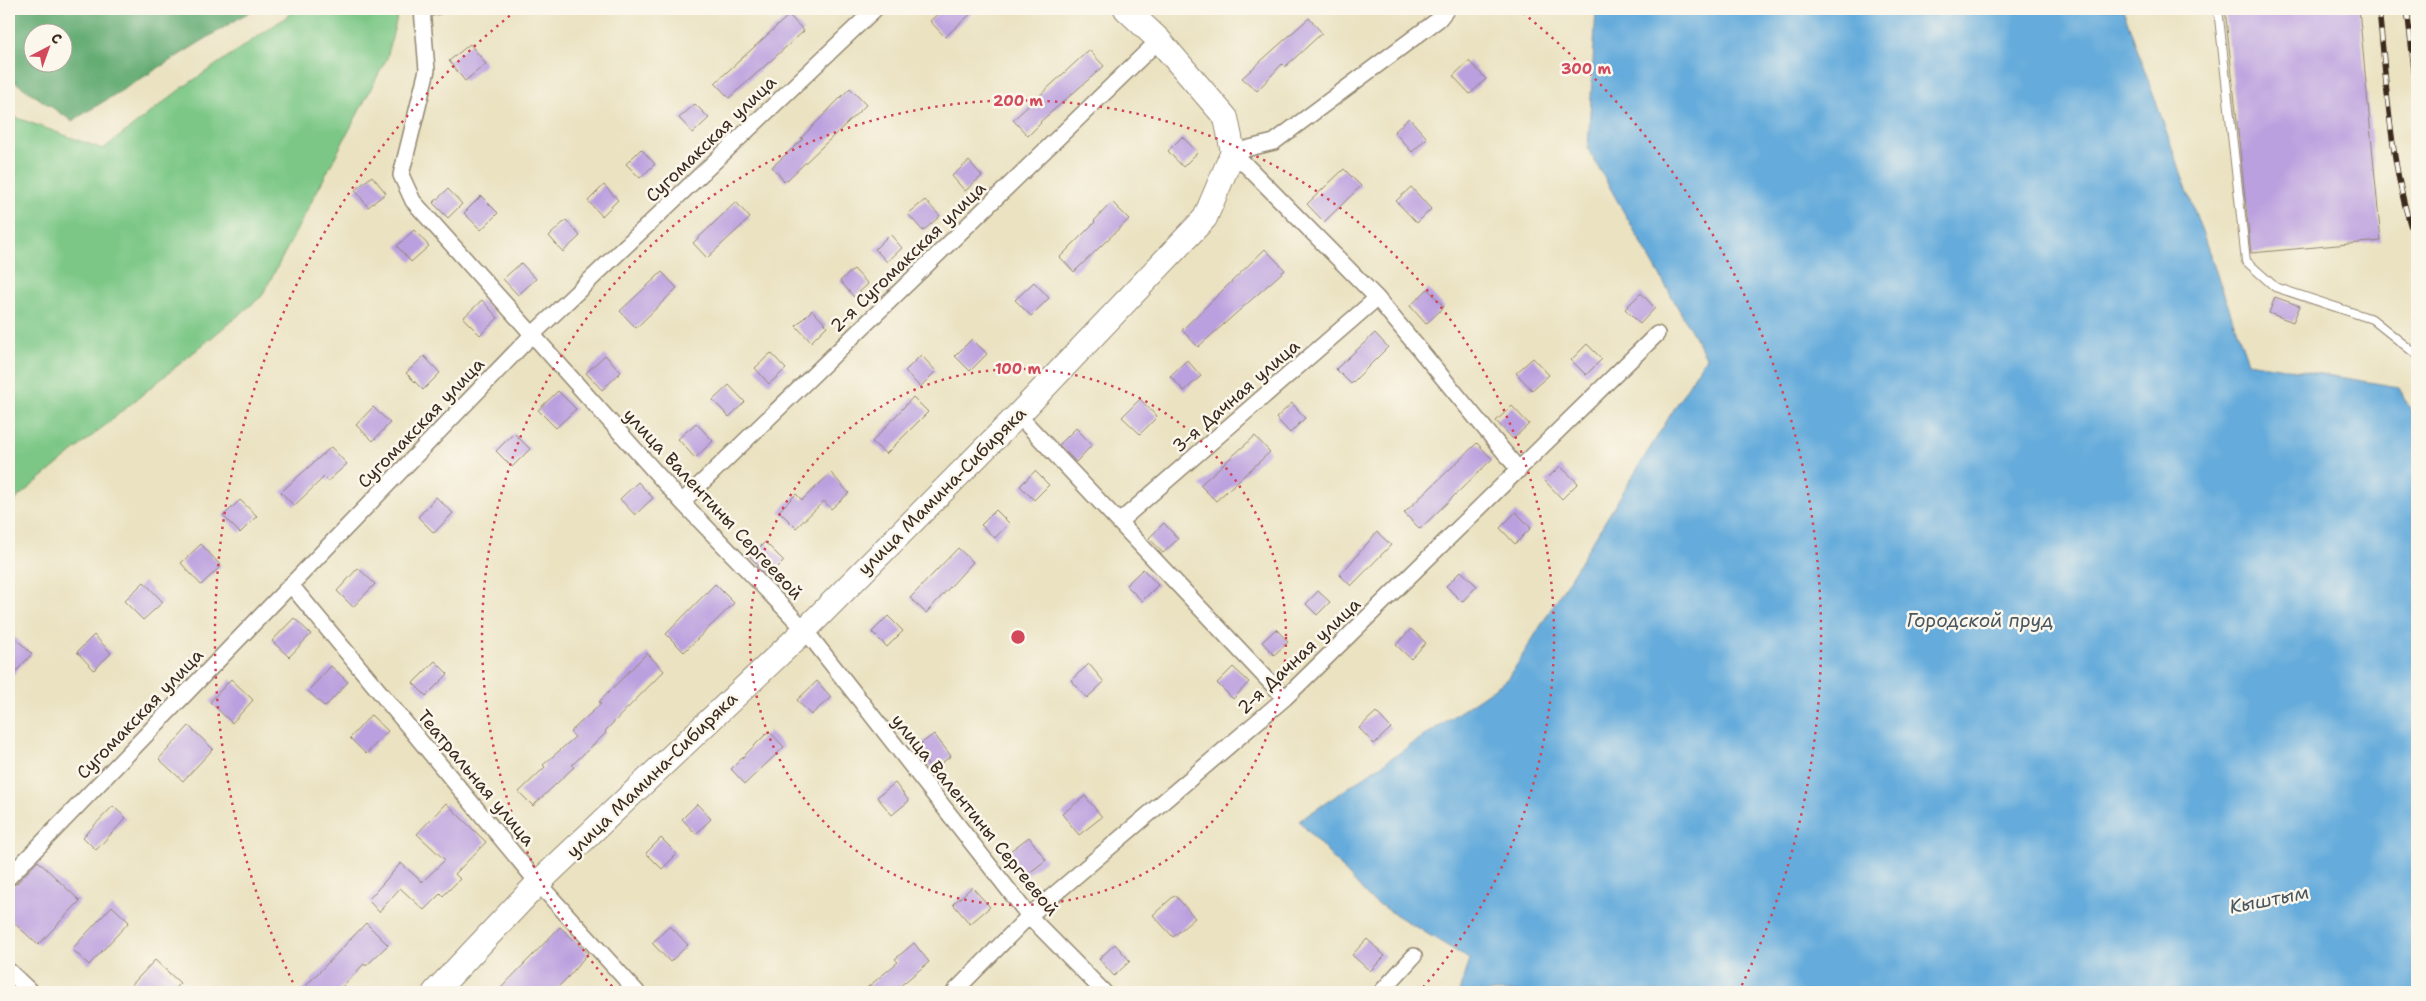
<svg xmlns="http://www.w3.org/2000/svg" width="2426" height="1001" font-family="'Shantell Sans',sans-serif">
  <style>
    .green { fill: #7bc786; stroke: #5b7852 }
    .forest { fill: #64ac73; stroke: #506b48; fill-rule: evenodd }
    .water { fill: #65abdb; stroke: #506a7c }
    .building { fill: #bba0df }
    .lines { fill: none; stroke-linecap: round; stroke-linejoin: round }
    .service-casing { stroke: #928670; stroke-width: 10 }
    .minor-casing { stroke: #928670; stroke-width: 18 }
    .primary-casing { stroke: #928670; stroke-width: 26 }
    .service { stroke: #fff; stroke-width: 8 }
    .minor { stroke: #fff; stroke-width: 15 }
    .primary { stroke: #fff; stroke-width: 24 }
    .rail-casing { stroke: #3b2a1e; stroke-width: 5.5 }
    .rail { stroke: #fbf7ec; stroke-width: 4; stroke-dasharray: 11; stroke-linecap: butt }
    .ring { fill: none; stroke: #d1495b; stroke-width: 2.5; stroke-dasharray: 2.5 5 }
    .labels { text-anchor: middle; stroke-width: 5; stroke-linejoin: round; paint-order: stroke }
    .street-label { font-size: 18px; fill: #3b2a1e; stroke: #fbf7ec }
    .water-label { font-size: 19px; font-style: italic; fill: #4a5760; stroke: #fbf7ec }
    .centre { fill: #d1495b; stroke: #fbf7ec; stroke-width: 2.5 }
    .ring-label { font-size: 15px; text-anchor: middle; font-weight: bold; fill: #d1495b; stroke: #fbf7ec; stroke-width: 5; stroke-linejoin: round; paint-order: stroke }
  </style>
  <rect width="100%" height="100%" fill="#fbf7ec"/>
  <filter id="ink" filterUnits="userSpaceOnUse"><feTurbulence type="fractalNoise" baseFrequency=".02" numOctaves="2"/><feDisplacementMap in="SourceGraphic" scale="10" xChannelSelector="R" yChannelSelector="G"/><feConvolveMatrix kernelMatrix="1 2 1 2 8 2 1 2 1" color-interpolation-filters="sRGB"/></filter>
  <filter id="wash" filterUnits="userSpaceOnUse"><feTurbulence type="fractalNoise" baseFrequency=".0096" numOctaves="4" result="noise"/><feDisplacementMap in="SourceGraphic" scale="20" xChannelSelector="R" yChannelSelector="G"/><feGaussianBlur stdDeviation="1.12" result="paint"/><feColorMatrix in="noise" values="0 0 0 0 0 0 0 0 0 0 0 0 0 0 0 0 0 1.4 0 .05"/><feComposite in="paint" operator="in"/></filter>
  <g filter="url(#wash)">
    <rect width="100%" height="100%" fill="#eae2c1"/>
    <path class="green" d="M298,9H392L398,13L387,58L262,296L18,497L9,512V115L103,149L182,88Z"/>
    <path class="forest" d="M9,9H254L72,121L9,78ZM32,32H62V62H32Z"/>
    <path class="water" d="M1596,9H2123L2248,362L2399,387L2417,424V992H1459L1469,959L1370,899L1299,821L1508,679L1706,357L1588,149Z"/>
    <g id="blocks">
      <path class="building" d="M943,9H976L945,37L930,21Z
        M2225,9H2359L2381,241L2251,253Z
        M789,15L804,31L729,98L715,83Z
        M1309,18L1322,33L1285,67L1282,64L1257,91L1242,78Z
        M470,44L486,64L465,81L449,61Z
        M1089,50L1104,66L1040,122L1041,123L1028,136L1013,120Z
        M1469,61L1486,79L1470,94L1453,76Z
        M850,88L866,105L785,182L772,167L803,139L801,138Z
        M695,104L709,118L693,133L679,118Z
        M1409,118L1427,138L1412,152L1394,132Z
        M1182,137L1198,152L1183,167L1168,151Z
        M641,149L655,164L640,178L626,164Z
        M969,161L982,176L965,191L952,176Z
        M1344,169L1361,186L1324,222L1307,204Z
        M372,176L386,193L368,207L355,190Z
        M604,185L618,200L602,216L588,201Z
        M1411,187L1431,209L1417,223L1396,201Z
        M448,189L462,204L448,218L433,203Z
        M481,196L498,213L481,230L464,213Z
        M925,200L940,216L923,231L908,214Z
        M736,202L750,218L707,258L693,243Z
        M1112,202L1129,219L1074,272L1060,257L1095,222L1094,221Z
        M566,220L580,236L563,252L549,236Z
        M414,230L429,246L411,262L397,246Z
        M890,234L902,248L887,262L875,249Z
        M1265,249L1285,270L1198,347L1182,330Z
        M521,263L536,279L518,295L503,279Z
        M854,269L868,284L854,297L840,281Z
        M662,272L677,288L636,328L620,311Z
        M1034,282L1049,298L1031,316L1015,300Z
        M1428,289L1444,307L1426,324L1410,306Z
        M1641,293L1655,308L1640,324L1625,309Z
        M2275,297L2300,306L2293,322L2269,313Z
        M482,300L498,318L480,335L463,318Z
        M812,310L827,326L811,342L796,326Z
        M1375,333L1388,347L1351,384L1336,369Z
        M972,339L987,354L970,371L955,356Z
        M1587,344L1602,359L1586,375L1571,360Z
        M771,353L786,369L769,384L755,368Z
        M605,355L621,372L602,390L586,373Z
        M921,355L936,371L920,387L905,371Z
        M424,356L440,373L423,390L406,373Z
        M1533,358L1549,375L1532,390L1516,373Z
        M1187,360L1201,376L1184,391L1170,376Z
        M729,385L745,402L729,417L713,400Z
        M558,391L576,409L556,428L538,410Z
        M913,397L928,412L886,454L872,442Z
        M1140,399L1157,417L1140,434L1122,417Z
        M1292,403L1305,418L1290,433L1276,418Z
        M1512,406L1529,424L1513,439L1496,421Z
        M373,407L390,423L373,441L356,425Z
        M696,423L713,441L695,458L678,439Z
        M1076,428L1092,445L1076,462L1059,445Z
        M514,433L530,449L512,467L496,451Z
        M1255,436L1270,452L1216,501L1200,485Z
        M1477,443L1492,459L1420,529L1404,513Z
        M331,447L347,464L328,481L324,477L294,506L281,492Z
        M1560,466L1578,483L1562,499L1545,481Z
        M1035,471L1049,485L1034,500L1020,486Z
        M831,473L849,493L831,509L824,501L796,528L779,511L796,494L802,500Z
        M638,482L653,498L635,515L620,499Z
        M436,497L453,513L434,533L418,517Z
        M240,500L257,516L240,533L223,516Z
        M996,510L1009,523L995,538L981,525Z
        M1516,512L1531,528L1515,544L1500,528Z
        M1164,523L1178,539L1163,553L1149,538Z
        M1377,532L1391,545L1351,586L1340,575Z
        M765,542L784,561L769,576L750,557Z
        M201,544L221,566L201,585L181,563Z
        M958,548L973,562L926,613L910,598Z
        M358,568L375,584L353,607L337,591Z
        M1143,569L1158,585L1142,601L1126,585Z
        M1461,571L1477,586L1462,602L1446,586Z
        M144,582L163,602L143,620L124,601Z
        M715,584L734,603L684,652L666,634Z
        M1318,591L1330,602L1317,615L1306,604Z
        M888,616L903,631L887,647L872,632Z
        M294,618L311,634L289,657L272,641Z
        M1276,629L1288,642L1274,655L1262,642Z
        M1411,629L1426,643L1411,659L1396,645Z
        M9,632L32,654L9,679Z
        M94,635L111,653L94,670L77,652Z
        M647,653L664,671L605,731L606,733L572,765L574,767L533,806L519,792L545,767L543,765L575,737L570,732L601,704L599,702Z
        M435,661L448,674L426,696L413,683Z
        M1089,664L1104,682L1087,698L1071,680Z
        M331,666L348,682L325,707L308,691Z
        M1233,667L1249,682L1233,699L1217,683Z
        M231,679L253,700L232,723L210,702Z
        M817,681L831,697L811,715L797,700Z
        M1376,712L1391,728L1374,744L1359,728Z
        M371,715L388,731L366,754L350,738Z
        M189,726L213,749L183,781L159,759Z
        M769,731L784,747L745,784L731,769Z
        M934,734L951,756L932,770L915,748Z
        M895,783L909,801L892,815L877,797Z
        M1085,796L1102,817L1079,835L1062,814Z
        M446,803L486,842L455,874L460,879L443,896L441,893L424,910L400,888L379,912L368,900L401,863L422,882L445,860L417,834Z
        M697,804L711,819L696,834L682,819Z
        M113,806L126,818L96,850L83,837Z
        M1029,837L1046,860L1024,877L1006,854Z
        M661,838L677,854L662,869L646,853Z
        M38,861L80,901L38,945L9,918V886L16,884Z
        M972,887L990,907L970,924L953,904Z
        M1175,895L1195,918L1173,937L1153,915Z
        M112,906L129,922L89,965L72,949Z
        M366,923L388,945L366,966L364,964L337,992H300Z
        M670,926L688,945L670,962L652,943Z
        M560,927L588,953L570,975L553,992H497Z
        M1367,939L1385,956L1370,971L1352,955Z
        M914,943L929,962L893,992H862L898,962L895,959Z
        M1115,944L1130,961L1114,976L1099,959Z
        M155,960L180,983L171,992H125Z"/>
    </g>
  </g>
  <g filter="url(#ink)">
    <use href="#blocks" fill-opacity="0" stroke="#928670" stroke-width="1"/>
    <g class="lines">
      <defs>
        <path id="service" d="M2218,9L2246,261L2275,287L2372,319L2417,355
          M423,14L442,9"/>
        <path id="minor" d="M422,9L427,70L401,175L413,201L682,502L805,630L1029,916L1104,992
          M1233,152L1377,298L1519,470
          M1233,152L1274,142L1439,19L1447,9
          M1018,415L1285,698
          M682,502L1159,40
          M1119,522L1377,298
          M291,585L538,883L637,992
          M9,877L532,335L875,9
          M9,971L31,992
          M954,992L1029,916L1285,698L1657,334
          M1381,992L1414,956"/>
        <path id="primary" d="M435,992L538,883L805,630L1018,415L1205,218L1233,152L1226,118L1159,40L1126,9"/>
      </defs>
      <use href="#service" class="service-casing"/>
      <use href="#minor" class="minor-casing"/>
      <use href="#primary" class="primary-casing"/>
      <use href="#service" class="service"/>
      <use href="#minor" class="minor"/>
      <use href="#primary" class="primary"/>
      <defs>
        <path id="rail" d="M2379,9C2387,86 2390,172 2417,245
          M2407,9L2417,94"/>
      </defs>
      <use href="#rail" class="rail-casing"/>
      <use href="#rail" class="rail"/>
    </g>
  </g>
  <g class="ring">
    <circle cx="1018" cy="637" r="268"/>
    <path d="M617 992A536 536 0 1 1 1419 992"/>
    <path d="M296 989A803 803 0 0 1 513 13M1523 13A803 803 0 0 1 1740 989"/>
  </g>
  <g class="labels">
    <g class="street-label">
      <text transform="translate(711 139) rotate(-44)" y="6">Сугомакская улица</text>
      <text transform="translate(908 257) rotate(-44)" y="6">2-я Сугомакская улица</text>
      <text transform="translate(1236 396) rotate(-41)" y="6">3-я Дачная улица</text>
      <text transform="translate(421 423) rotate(-46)" y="6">Сугомакская улица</text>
      <text transform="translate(942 491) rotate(-45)" y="6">улица Мамина-Сибиряка</text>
      <text transform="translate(713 504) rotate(47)" y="6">улица Валентины Сергеевой</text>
      <text transform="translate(1299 656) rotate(-43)" y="6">2-я Дачная улица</text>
      <text transform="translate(140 714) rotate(-46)" y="6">Сугомакская улица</text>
      <text transform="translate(652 775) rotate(-44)" y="6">улица Мамина-Сибиряка</text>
      <text transform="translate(476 778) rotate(50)" y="6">Театральная улица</text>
      <text transform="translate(975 815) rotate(51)" y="6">улица Валентины Сергеевой</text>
    </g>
    <g class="water-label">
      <text x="1980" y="627">Городской пруд</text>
      <text transform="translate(2269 899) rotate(-11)" y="7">Кыштым</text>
    </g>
  </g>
  <circle cx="1018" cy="637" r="8" class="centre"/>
  <g class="ring-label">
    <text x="1586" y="74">300 m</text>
    <text x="1018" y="106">200 m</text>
    <text x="1018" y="374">100 m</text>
  </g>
  <rect width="2426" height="1001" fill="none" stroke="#fbf7ec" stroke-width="30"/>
  <g transform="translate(48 48) rotate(41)"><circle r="24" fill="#fbf7ec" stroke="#aea59a"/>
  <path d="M0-4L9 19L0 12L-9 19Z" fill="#d1495b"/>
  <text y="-8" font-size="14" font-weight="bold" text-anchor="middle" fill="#3b2a1e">С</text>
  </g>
</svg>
